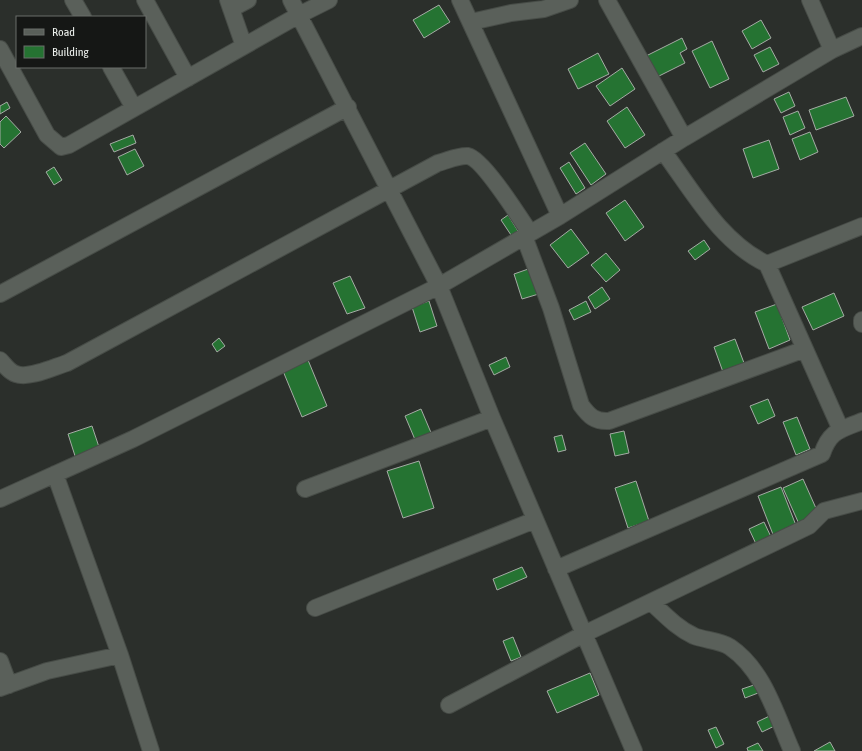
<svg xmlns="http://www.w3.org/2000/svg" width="862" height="751" font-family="'Asap Condensed',sans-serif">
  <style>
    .building { fill: #257332; stroke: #a5aba5 }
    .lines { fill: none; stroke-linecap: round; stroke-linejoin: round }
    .minor-casing { stroke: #474c47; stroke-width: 18 }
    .minor { stroke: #5a605a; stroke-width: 16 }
  </style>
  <rect width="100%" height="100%" fill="#2b2f2b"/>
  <path class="building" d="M439,5L450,22L424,38L413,20Z
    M761,20L771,38L752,49L742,31Z
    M682,38L687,49L680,53L685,63L657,77L646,56Z
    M712,41L729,79L710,88L692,51Z
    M770,47L779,64L763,72L754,55Z
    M598,53L609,74L578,89L568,69Z
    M622,68L635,89L610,106L596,86Z
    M789,92L795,106L781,113L774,99Z
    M846,97L854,116L816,130L809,110Z
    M7,102L10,108L0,114V106Z
    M627,107L645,135L625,148L607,121Z
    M798,111L805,128L790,135L783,117Z
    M6,116L21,132L4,148L0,144V122Z
    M810,132L818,152L800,160L792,139Z
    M133,135L136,143L114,152L110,144Z
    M769,140L779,169L753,178L743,149Z
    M585,143L606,174L591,185L570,153Z
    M135,149L144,166L127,175L118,157Z
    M569,162L585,188L576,194L560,168Z
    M54,167L62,180L54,185L46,172Z
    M625,200L644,227L625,241L606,213Z
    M508,215L518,231L511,235L501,220Z
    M571,229L589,253L568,268L550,245Z
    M704,240L710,249L695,260L688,251Z
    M606,253L620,270L606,282L591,265Z
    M534,267L542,293L522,299L514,274Z
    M350,276L365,308L347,314L333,283Z
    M602,287L610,299L595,309L588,297Z
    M834,293L844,316L813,330L802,307Z
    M429,301L437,326L420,332L412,307Z
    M586,301L591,312L574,320L569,310Z
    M777,304L790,340L769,349L755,312Z
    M219,338L225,346L217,352L212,344Z
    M735,339L744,363L723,372L714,347Z
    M506,357L510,367L494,375L489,365Z
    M308,360L327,406L302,417L283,371Z
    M768,399L775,416L758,424L750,406Z
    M421,409L432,435L416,442L405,416Z
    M797,417L810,449L796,455L783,422Z
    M92,426L100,450L76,459L68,434Z
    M624,431L629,453L615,456L610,434Z
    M562,435L566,450L558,452L554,437Z
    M419,461L434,508L403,518L387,471Z
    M803,479L819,515L799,524L783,488Z
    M636,481L649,521L628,528L615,488Z
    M781,487L797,528L774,537L758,496Z
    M764,522L772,539L757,546L749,529Z
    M522,567L527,577L497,590L493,579Z
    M513,637L521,657L511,661L503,641Z
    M590,673L599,695L557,713L547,691Z
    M763,682L766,690L745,698L742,689Z
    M782,710L787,720L762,732L757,722Z
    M716,727L724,744L716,748L708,730Z
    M830,742L835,751H814Z
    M758,743L763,751H748L747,748Z"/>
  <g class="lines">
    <defs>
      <path id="minor" d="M73,0L83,17
        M145,0L188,78
        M228,0L244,46
        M291,0L439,286L492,418L634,751
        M460,0L560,216
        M607,0L684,138
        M810,0L832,50
        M231,9L248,0
        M471,22L511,13L544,9L570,0
        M0,49L47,135L61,147L69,145L299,15L329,0
        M111,67L134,108
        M663,151C693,191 720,242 767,264
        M524,236L551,308L581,405C589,416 595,422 609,421L805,349
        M0,294L348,107
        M862,320V324
        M0,360C5,365 9,372 16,374C29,379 54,367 67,363L438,163C447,161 458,155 468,156C483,159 520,218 530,233
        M841,430L767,264L862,226
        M55,474L120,655L151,751
        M305,489L492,418
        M0,499L133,439L439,286L560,216L684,138L832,50L862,36
        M556,569L822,454C830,430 841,430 862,421
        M651,602C665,615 677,628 694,636C704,640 722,641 730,647C764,670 776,715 792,751
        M315,608L535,520
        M0,661L9,685
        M0,688L47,671L120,655
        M449,705L584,634L809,526L824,511L862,501"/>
    </defs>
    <use href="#minor" class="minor-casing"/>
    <use href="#minor" class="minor"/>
  </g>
  <rect x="16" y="16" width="130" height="52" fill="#151715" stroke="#6b6e6b"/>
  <rect x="24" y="29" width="20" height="6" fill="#5a605a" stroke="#6b6e6b"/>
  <text x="52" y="36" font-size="12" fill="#ecf0ec">Road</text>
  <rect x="24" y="46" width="20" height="12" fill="#257332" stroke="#6b6e6b"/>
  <text x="52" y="56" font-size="12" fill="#ecf0ec">Building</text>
</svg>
